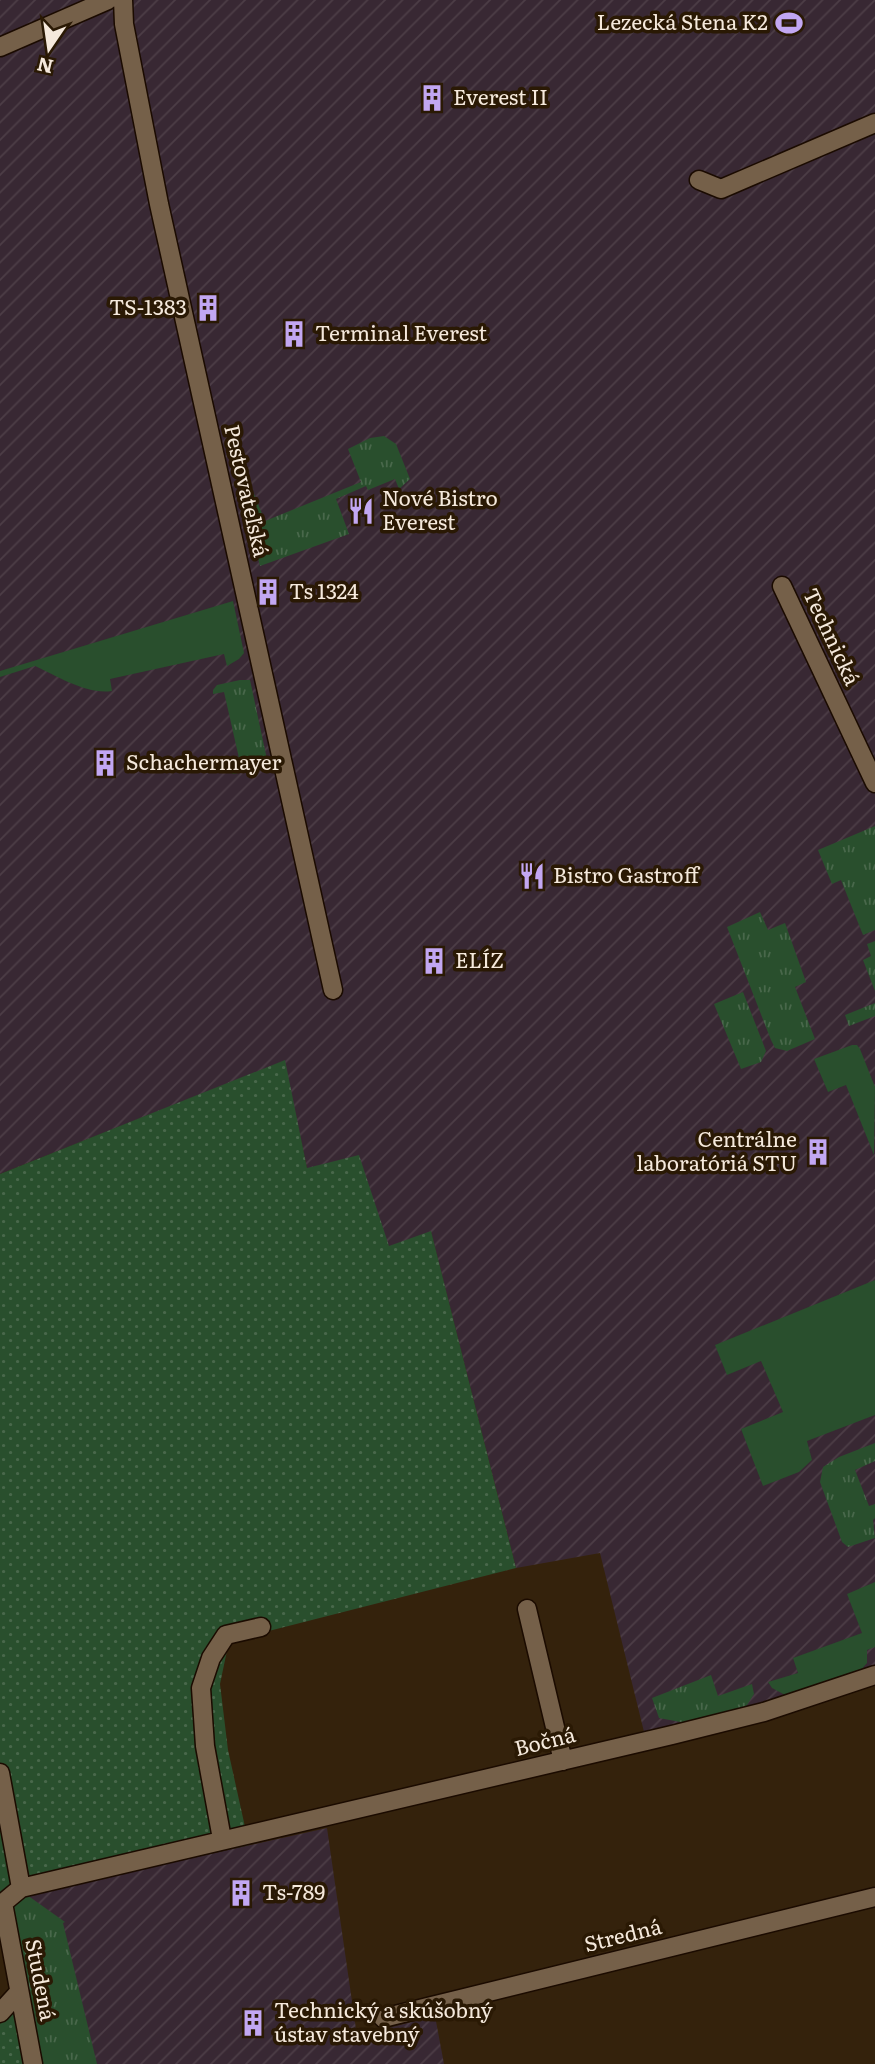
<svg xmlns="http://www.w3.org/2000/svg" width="875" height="2064" font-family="Literata,serif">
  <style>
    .industrial { fill: url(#industrial-furrows) }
    .grass { fill: url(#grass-tufts) }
    .park { fill: #294f2d }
    .garden { fill: url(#garden-dots) }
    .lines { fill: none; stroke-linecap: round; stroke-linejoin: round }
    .minor-casing { stroke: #1b0b00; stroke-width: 21 }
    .minor { stroke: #756049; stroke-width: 18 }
    .labels { text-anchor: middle; stroke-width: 7; stroke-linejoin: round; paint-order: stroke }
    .poi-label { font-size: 21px; fill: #f5e9dc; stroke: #2a1904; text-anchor: start }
    .street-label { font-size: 21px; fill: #f5e9dc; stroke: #2a1904 }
  </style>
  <defs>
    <pattern id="industrial-furrows" width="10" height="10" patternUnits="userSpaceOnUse" patternTransform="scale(1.75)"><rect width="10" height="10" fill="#382833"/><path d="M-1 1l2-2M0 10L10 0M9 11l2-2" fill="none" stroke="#4c3d46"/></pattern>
    <pattern id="grass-tufts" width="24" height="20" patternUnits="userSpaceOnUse" patternTransform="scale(1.75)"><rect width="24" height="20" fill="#294f2d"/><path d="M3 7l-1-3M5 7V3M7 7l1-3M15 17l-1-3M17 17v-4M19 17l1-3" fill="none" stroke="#49684b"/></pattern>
    <pattern id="garden-dots" width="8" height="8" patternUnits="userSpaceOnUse" patternTransform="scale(1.75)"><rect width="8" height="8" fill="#294f2d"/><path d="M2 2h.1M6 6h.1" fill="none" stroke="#49684b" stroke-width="1.8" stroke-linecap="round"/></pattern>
  </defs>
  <rect width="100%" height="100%" fill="#34220c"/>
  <path class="industrial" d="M0,0H875V1676L647,1744L600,1553L516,1568L431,1232L389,1247L307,1168L284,1061L0,1174Z
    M327,1828L357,2036L435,2016L444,2064H64L27,1895Z"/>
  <path class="grass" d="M384,436L396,444L410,479L399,489L395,479L368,490L366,486L336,499L349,534L260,566L243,499L252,489L265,521L361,482L348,449L370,438Z
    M240,680H250L268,764L265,767L233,774L229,770L241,767L224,692L213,694V690L217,685Z
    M875,826V930L863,935L841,880L832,884L818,850Z
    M760,912L768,930L785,923L806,982L795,987L815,1039L787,1051L775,1048L771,1040L727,927Z
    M875,941V991L863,960L871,956L867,944Z
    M743,992L766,1051L761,1062L741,1069L714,1004Z
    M875,1003V1016L849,1026L845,1015Z
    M875,1443V1461L855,1470L869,1506L875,1504V1518L873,1520L875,1538L848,1547L842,1542L820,1482L823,1467L839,1457Z
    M711,1675L718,1696L752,1684L754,1694L747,1705L737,1713L691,1724L659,1718L652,1698Z
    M27,1895L65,1922L63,1923L97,2064H40L8,1906Z"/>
  <path class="park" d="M233,601L244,653L239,659L227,666L224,654L110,679L112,691C87,695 57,676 35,666L0,677V671Z
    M852,1045H857L860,1049L875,1087L874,1155L846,1085L828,1092L814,1059Z
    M875,1280V1415L807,1441L812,1460L799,1472L763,1486L741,1429L783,1412L761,1361L727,1375L715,1345Z
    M875,1582V1647L867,1650V1663L859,1672L787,1696L772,1688L768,1682L798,1673L793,1658L862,1633L847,1594Z"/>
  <path class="garden" d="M285,1060L307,1168L359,1155L389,1246L431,1231L516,1568L229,1641L220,1684L228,1750L249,1845L0,1899V1174Z
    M17,2010L28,2064H0V2022Z"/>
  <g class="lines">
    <defs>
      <path id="minor" d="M123,0L124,24L159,204L333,990
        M0,47L108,0
        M699,180L721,189L875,123
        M782,586L875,783
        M527,1609L563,1761
        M0,1773L21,1888
        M222,1839L205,1746L201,1688L211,1658L226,1635L261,1627
        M0,2013L19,1992
        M383,2018L875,1897
        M33,2064L3,1903L21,1888L672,1735L764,1712L875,1675"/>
    </defs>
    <use href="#minor" class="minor-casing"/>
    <use href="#minor" class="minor"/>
  </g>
  <defs>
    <symbol id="stadium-bare" viewBox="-9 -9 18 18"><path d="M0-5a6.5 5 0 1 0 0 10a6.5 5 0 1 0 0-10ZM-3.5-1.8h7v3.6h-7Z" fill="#c2a7f2" stroke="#2a1904" stroke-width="2.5" paint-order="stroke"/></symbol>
    <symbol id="building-bare" viewBox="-9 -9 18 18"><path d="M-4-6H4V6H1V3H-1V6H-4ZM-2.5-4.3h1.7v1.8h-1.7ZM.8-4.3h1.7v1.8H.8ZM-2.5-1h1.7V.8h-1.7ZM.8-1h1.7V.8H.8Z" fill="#c2a7f2" stroke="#2a1904" stroke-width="2.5" paint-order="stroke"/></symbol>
    <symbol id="restaurant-bare" viewBox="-9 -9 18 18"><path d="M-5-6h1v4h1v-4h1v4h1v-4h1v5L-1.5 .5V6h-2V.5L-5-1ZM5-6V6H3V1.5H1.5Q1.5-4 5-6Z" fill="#c2a7f2" stroke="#2a1904" stroke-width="2.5" paint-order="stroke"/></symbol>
  </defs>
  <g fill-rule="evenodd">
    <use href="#stadium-bare" x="770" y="4" width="38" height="38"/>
    <use href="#building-bare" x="413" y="79" width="38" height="38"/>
    <use href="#building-bare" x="189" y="289" width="38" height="38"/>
    <use href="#building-bare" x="275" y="315" width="38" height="38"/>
    <use href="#restaurant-bare" x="342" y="492" width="38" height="38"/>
    <use href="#building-bare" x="249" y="573" width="38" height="38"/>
    <use href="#building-bare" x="86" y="744" width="38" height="38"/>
    <use href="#restaurant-bare" x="513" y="857" width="38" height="38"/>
    <use href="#building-bare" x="415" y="942" width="38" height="38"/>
    <use href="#building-bare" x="799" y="1133" width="38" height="38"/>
    <use href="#building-bare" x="222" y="1874" width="38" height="38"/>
    <use href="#building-bare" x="234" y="2004" width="38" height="38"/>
  </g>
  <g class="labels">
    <g class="poi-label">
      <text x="768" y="30" text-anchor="end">Lezecká Stena K2</text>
      <text x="453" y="105">Everest II</text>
      <text x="187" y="315" text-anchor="end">TS-1383</text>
      <text x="315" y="341">Terminal Everest</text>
      <text x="382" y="506">Nové Bistro<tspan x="382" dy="24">Everest</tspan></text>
      <text x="289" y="599">Ts 1324</text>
      <text x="126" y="770">Schachermayer</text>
      <text x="553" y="883">Bistro Gastroff</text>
      <text x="455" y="968">ELÍZ</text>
      <text x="797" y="1147" text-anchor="end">Centrálne<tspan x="797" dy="24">laboratóriá STU</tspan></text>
      <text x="262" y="1900">Ts-789</text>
      <text x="274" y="2018">Technický a skúšobný<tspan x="274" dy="24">ústav stavebný</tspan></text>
    </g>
    <g class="street-label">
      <text transform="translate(246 491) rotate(77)" y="7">Pestovateľská</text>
      <text transform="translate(831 637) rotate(65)" y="7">Technická</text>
      <text transform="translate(545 1742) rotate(-14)" y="7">Bočná</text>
      <text transform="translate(623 1936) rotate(-14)" y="7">Stredná</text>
      <text transform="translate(40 1980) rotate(79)" y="7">Studená</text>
    </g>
  </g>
  <g transform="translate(49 49) rotate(193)" stroke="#2a1904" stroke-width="5" paint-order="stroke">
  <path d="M0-5L12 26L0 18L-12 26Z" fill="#f5e9dc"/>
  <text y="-10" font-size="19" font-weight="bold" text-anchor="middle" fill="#f5e9dc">N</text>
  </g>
</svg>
